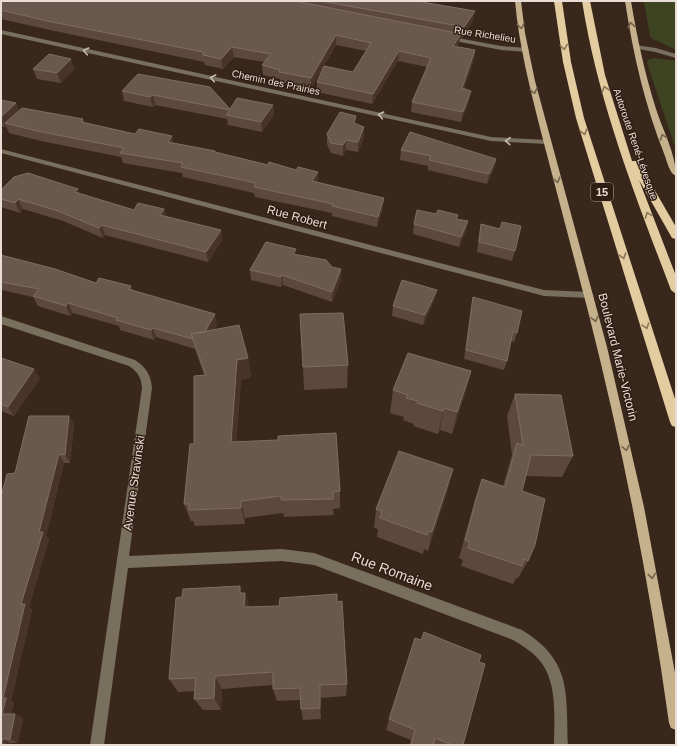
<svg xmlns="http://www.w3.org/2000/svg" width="677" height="746" font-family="Arial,sans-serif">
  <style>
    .green { fill: #3e4322 }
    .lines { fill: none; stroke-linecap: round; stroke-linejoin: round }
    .minor { fill: #786f5d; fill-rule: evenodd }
    .major { fill: #c5b18c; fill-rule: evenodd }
    .highway { fill: #e3cc9f; fill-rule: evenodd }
    .wall { fill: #5c483c }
    .shaded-wall { fill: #483429 }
    .building { fill: #6b584d; stroke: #7f6d62 }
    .oneway { stroke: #726049 }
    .oneway2 { stroke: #897458 }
    .oneway3 { stroke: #c7bcb1 }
    .labels { text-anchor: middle; stroke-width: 3; stroke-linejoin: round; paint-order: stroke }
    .far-street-label { font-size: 10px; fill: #e9ddd5; stroke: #2f1d12 }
    .shield { fill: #2f1d12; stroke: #b1a39a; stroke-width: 1 }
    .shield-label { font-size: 11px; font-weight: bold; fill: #e9ddd5 }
    .street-label { font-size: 12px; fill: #e9ddd5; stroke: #2f1d12 }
    .near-street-label { font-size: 14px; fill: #e9ddd5; stroke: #2f1d12 }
  </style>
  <rect width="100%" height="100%" fill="#3a271c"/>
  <path class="green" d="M644,1H676V50L653,39L650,36Z
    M654,58L676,61V150L647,63L648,60Z"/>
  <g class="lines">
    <path class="minor" d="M1,30L491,137L547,140L551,142L547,144L491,141L1,34Z
      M447,36L501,46L526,48L529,50L526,52L501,50L445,39V37Z
      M635,45L656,48L676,54V58L655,52L633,48V46Z
      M1,149L544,290L589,292L594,295L589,298L544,296L1,153Z
      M1,316L135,360C146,367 151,375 152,388L129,556L282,549L314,553L522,630C572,661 566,692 568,745H554C554,718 558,683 540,661C533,652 523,646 513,640L314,565L282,561L128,568L104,745H90L142,388C141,377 138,372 129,366L1,324Z"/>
    <path class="major" d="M515,1H521L525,33L535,81L607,347L644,507L676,678V730L671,728L669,723C650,586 623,450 589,315C573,254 557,193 541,132C530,88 519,46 515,1Z
      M625,1H631C637,38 645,74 656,109C663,131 676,154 676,176C670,174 667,162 665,156C645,106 633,54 625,1Z"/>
    <path class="highway" d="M554,1H562L571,62L584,118L676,402V427L672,426L670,422L576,118L563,62Z
      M582,1H590L605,75L632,161H637L639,163L676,227V239L672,238L639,180L676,276V294L671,290C635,195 598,102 582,1Z"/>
  </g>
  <path class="wall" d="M1,1H416L473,20L463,37H460L459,43L457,47L475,50L474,60L464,89L469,101L461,122L411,112L412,102L427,67L398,61L372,104L317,92V82L353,72L366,51L336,45L311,88L280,82V79L263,75L262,65L264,62L234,57L223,69L205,65L204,62L50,30L1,19Z
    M71,59L74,69L61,83L37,79L33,69Z
    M138,74L230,109L273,105L274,115L262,132L228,125L227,119L155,105L153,107L124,101L122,91Z
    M1,100L16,103L19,110L83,119L84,122L173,143L215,151L216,153L268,165L296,170L318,172V182L383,208L377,227L332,216V213L255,197L254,193L183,177L182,173L123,163L121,157L41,141L9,133L6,126L5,127L1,126Z
    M356,124L364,137L358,152L346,150L343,156L331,153L327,144V134Z
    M401,150L496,159L494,169L487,184L428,170V166L400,160Z
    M1,190L80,194L134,210L164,209L166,217L221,230L222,240L208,262L105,235L103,238L63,221L23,209L20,213L1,207Z
    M436,214L458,215L457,219L466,231L459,247L413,234L414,224Z
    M481,224L515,251L512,261L477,252L479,235Z
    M296,254L341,279L332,302L283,285L281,287L251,280L250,270Z
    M1,255L96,283L131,286L132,290L217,324L214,330L248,358L251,377L241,380L236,442L340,491V508L333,509L334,515L284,517L283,513L245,518V524L195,526L193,521H191L184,504L194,444L204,375L195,349L156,337L154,340L120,330L119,326L73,313L70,316L38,306L33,297L1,290Z
    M473,297L517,333L514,342L511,341L507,361L504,370L464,359L471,307Z
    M435,299L423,325L392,316L393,306Z
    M1,358L40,378L14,416L1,411Z
    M348,365L347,388L304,390L303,367Z
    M471,371L465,394L452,434L440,430L438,434L413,426L414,424L403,420L404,417L390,413L393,390Z
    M515,394L573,456L562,477L526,476L522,491L528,561L518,578H516L513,584L461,566L463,560L459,558L475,499L482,479L503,486L509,465L512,455L507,416Z
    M69,416L74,425L70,463H64L46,536L49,539L29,607L32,610L11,701L14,703L11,714H15L23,718L18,743H11V745H1V497L15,473Z
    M448,489L428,551L424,549L423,554L377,537L378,529L374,528L376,509Z
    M242,593H245L249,607L347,684L346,696L321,698V719L303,720L301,709L300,700L277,701L273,689V685L222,689L221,710H203L194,699L195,691L178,692L169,679Z
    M389,719L463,745H409L411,740L386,730Z"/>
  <path class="shaded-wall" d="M475,11L473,20L463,37L464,27Z
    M461,34L459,43L451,56L453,46Z
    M336,35V45L311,88V78Z
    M232,47L234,57L223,69L221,59Z
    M475,50L474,60L461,98L462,88Z
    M399,51L398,61L372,104L373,94Z
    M71,59L74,69L61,83L57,73Z
    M471,91L469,101L461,122L463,112Z
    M153,95L155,105L153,107L150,97Z
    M16,103L20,113L5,123L6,126L5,127L1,119V117Z
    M273,105L274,115L262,132L261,122Z
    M364,127V137L358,152V142Z
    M172,136L174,147L168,142Z
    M346,140V150L343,156V145Z
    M496,159L494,169L487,184L489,174Z
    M318,172V183L312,181Z
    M78,189L82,199L75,192Z
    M384,198L383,208L377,227L378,217Z
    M18,199L23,209L20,213L15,203Z
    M164,209L167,219L160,215Z
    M468,221L466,231L459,247L461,237Z
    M102,225L105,235L103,238L99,228Z
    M221,230L222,240L208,262L206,252Z
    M296,249V259L293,254Z
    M341,269V279L332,302V292Z
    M282,275L283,285L281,287V277Z
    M437,290L435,299L423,325L425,315Z
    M68,303L73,313L70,316L66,306Z
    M215,314L217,324L201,351L199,341Z
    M153,328L156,337L154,340L151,330Z
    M248,358L251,377L241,380L235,460L231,442L237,360Z
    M34,369L40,378L14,416L8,407Z
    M471,371L465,394L452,434L457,412Z
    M444,408L440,430L438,434L443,411Z
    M69,416L74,425L70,463L65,455Z
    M59,454L64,463L46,536L49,539L29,607L32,610L11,701L14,703L10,718L2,714L3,698L21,604Z
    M453,469L448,489L428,551L432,532Z
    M241,501L245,518V524L241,508Z
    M240,586L244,601L245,593L250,609L249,623L240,593Z
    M215,676L222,689L221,710L214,698Z
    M320,685L321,698V719L320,708Z
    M15,714L23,718L18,743L10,739Z
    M3,739L11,743V745H8L2,742Z"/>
  <path class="building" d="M1,1H295L461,34L453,46L475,50L462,88L471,91L463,112L412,102L431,58L399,51L373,94L317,82L324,66L353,72L371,43L336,35L311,78L279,72L280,70L262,65L271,54L232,47L221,59L203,55V52L47,21L1,10Z
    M321,1H416L475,11L464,27Z
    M49,54L71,59L57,73L33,69Z
    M138,74L210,87L230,109L237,98L273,105L261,122L226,115L230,110L153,95L150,97L122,91Z
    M1,100L16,103L1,117Z
    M22,108L83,119L81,122L135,134L139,129L172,136L168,142L215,151V152L268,165L269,162L296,170L298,167L318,172L312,181L384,198L378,217L332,206L333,204L254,187L256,183L181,167L183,163L120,153L124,148L37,131L5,123Z
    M340,112L356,116L354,123L364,127L358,142L346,140L343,145L331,143L327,134Z
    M410,132L496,159L489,174L429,160L431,156L401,150Z
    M28,173L78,189L75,192L134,210L138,203L164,209L160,215L221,230L206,252L102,225L99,228L58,211L18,199L15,203L1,199V190L14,177Z
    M417,210L436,214L438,210L458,215L456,219L468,221L461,237L414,224Z
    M502,222L521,226L515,251L479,242L481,224L500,229Z
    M266,242L296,249L293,254L326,260L332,267L341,269L332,292L282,275L281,277L250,270Z
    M1,255L55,269L96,283L99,278L131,286L128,289L215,314L205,332L191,334L193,339L153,328L151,330L116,320L118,318L68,303L66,306L33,296L39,289L1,282Z
    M402,280L437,290L425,315L393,306Z
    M473,297L522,311L517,333L513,331L507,361L466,350Z
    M343,313L348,365L303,367L300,314Z
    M239,325L248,358L237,360L231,442L278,440V436L336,433L340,491L333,492V499L281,500V496L241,501V508L189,510V504H184L190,444H194V376L206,375L191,334Z
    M408,353L471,371L457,412L444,408L443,411L417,403L418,401L406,398L408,395L393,390Z
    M1,358L34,369L8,407L1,404Z
    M515,394L561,395L573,456L531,455L522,491L545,499L535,545L528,561L524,559L522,566L468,548L470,542L465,540L482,479L505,487L517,443L523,445Z
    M29,416H69L65,455L59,454L39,532H43L21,604H25L3,698H6L2,714H15L10,739H3L2,742H1V497L7,474L15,473Z
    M399,451L453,469L432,532L428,531L427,535L380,518L382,511L376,509Z
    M240,586V593H245L244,607L279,606L280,598L337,594V602L342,601L347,684L320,685V708L301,709L300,688L273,689V672L215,676L214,698L194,699L196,678L169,679L176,598L182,597L183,589Z
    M424,632L481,655L479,662L485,664L463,745H452L435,738L433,745H411L415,730L389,719L415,638L421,640Z"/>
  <defs><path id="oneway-chevron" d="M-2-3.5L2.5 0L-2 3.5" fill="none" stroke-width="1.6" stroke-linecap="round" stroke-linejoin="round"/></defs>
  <g class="oneway">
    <use href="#oneway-chevron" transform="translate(631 25) rotate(-101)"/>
    <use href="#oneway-chevron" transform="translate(521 26) rotate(81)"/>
    <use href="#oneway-chevron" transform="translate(534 91) rotate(77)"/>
    <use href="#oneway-chevron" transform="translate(663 137) rotate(-110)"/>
    <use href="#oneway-chevron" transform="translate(557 180) rotate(75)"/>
    <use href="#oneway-chevron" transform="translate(595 319) rotate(76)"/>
    <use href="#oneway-chevron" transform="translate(626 448) rotate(77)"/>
    <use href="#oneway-chevron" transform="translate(652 576) rotate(80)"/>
  </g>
  <g class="oneway2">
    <use href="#oneway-chevron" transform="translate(564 47) rotate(81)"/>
    <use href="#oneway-chevron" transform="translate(605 89) rotate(-106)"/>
    <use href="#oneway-chevron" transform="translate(584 132) rotate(74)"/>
    <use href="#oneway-chevron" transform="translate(648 215) rotate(-111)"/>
    <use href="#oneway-chevron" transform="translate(623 256) rotate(72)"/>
    <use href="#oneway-chevron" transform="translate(646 326) rotate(72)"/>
  </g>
  <g class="oneway3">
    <use href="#oneway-chevron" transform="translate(86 51) rotate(-168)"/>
    <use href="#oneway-chevron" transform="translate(213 78) rotate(-168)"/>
    <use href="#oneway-chevron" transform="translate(381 115) rotate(-168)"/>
    <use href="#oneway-chevron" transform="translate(508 141) rotate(-177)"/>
  </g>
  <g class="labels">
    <g class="far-street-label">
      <text transform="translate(485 34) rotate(9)" y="4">Rue Richelieu</text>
      <text transform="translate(276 82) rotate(12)" y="4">Chemin des Prairies</text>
      <text transform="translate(636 144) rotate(71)" y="4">Autoroute René-Lévesque</text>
    </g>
    <rect class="shield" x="591" y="183" width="22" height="18" rx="3"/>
    <g class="shield-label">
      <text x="602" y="196">15</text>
    </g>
    <g class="street-label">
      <text transform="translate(297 217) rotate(15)" y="4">Rue Robert</text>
      <text transform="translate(618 357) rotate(76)" y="4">Boulevard Marie-Victorin</text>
      <text transform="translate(134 483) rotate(-82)" y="4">Avenue Stravinski</text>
    </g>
    <g class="near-street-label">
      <text transform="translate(392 571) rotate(21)" y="5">Rue Romaine</text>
    </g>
  </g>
  <rect width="677" height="746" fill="none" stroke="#e9ddd5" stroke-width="4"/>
</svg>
